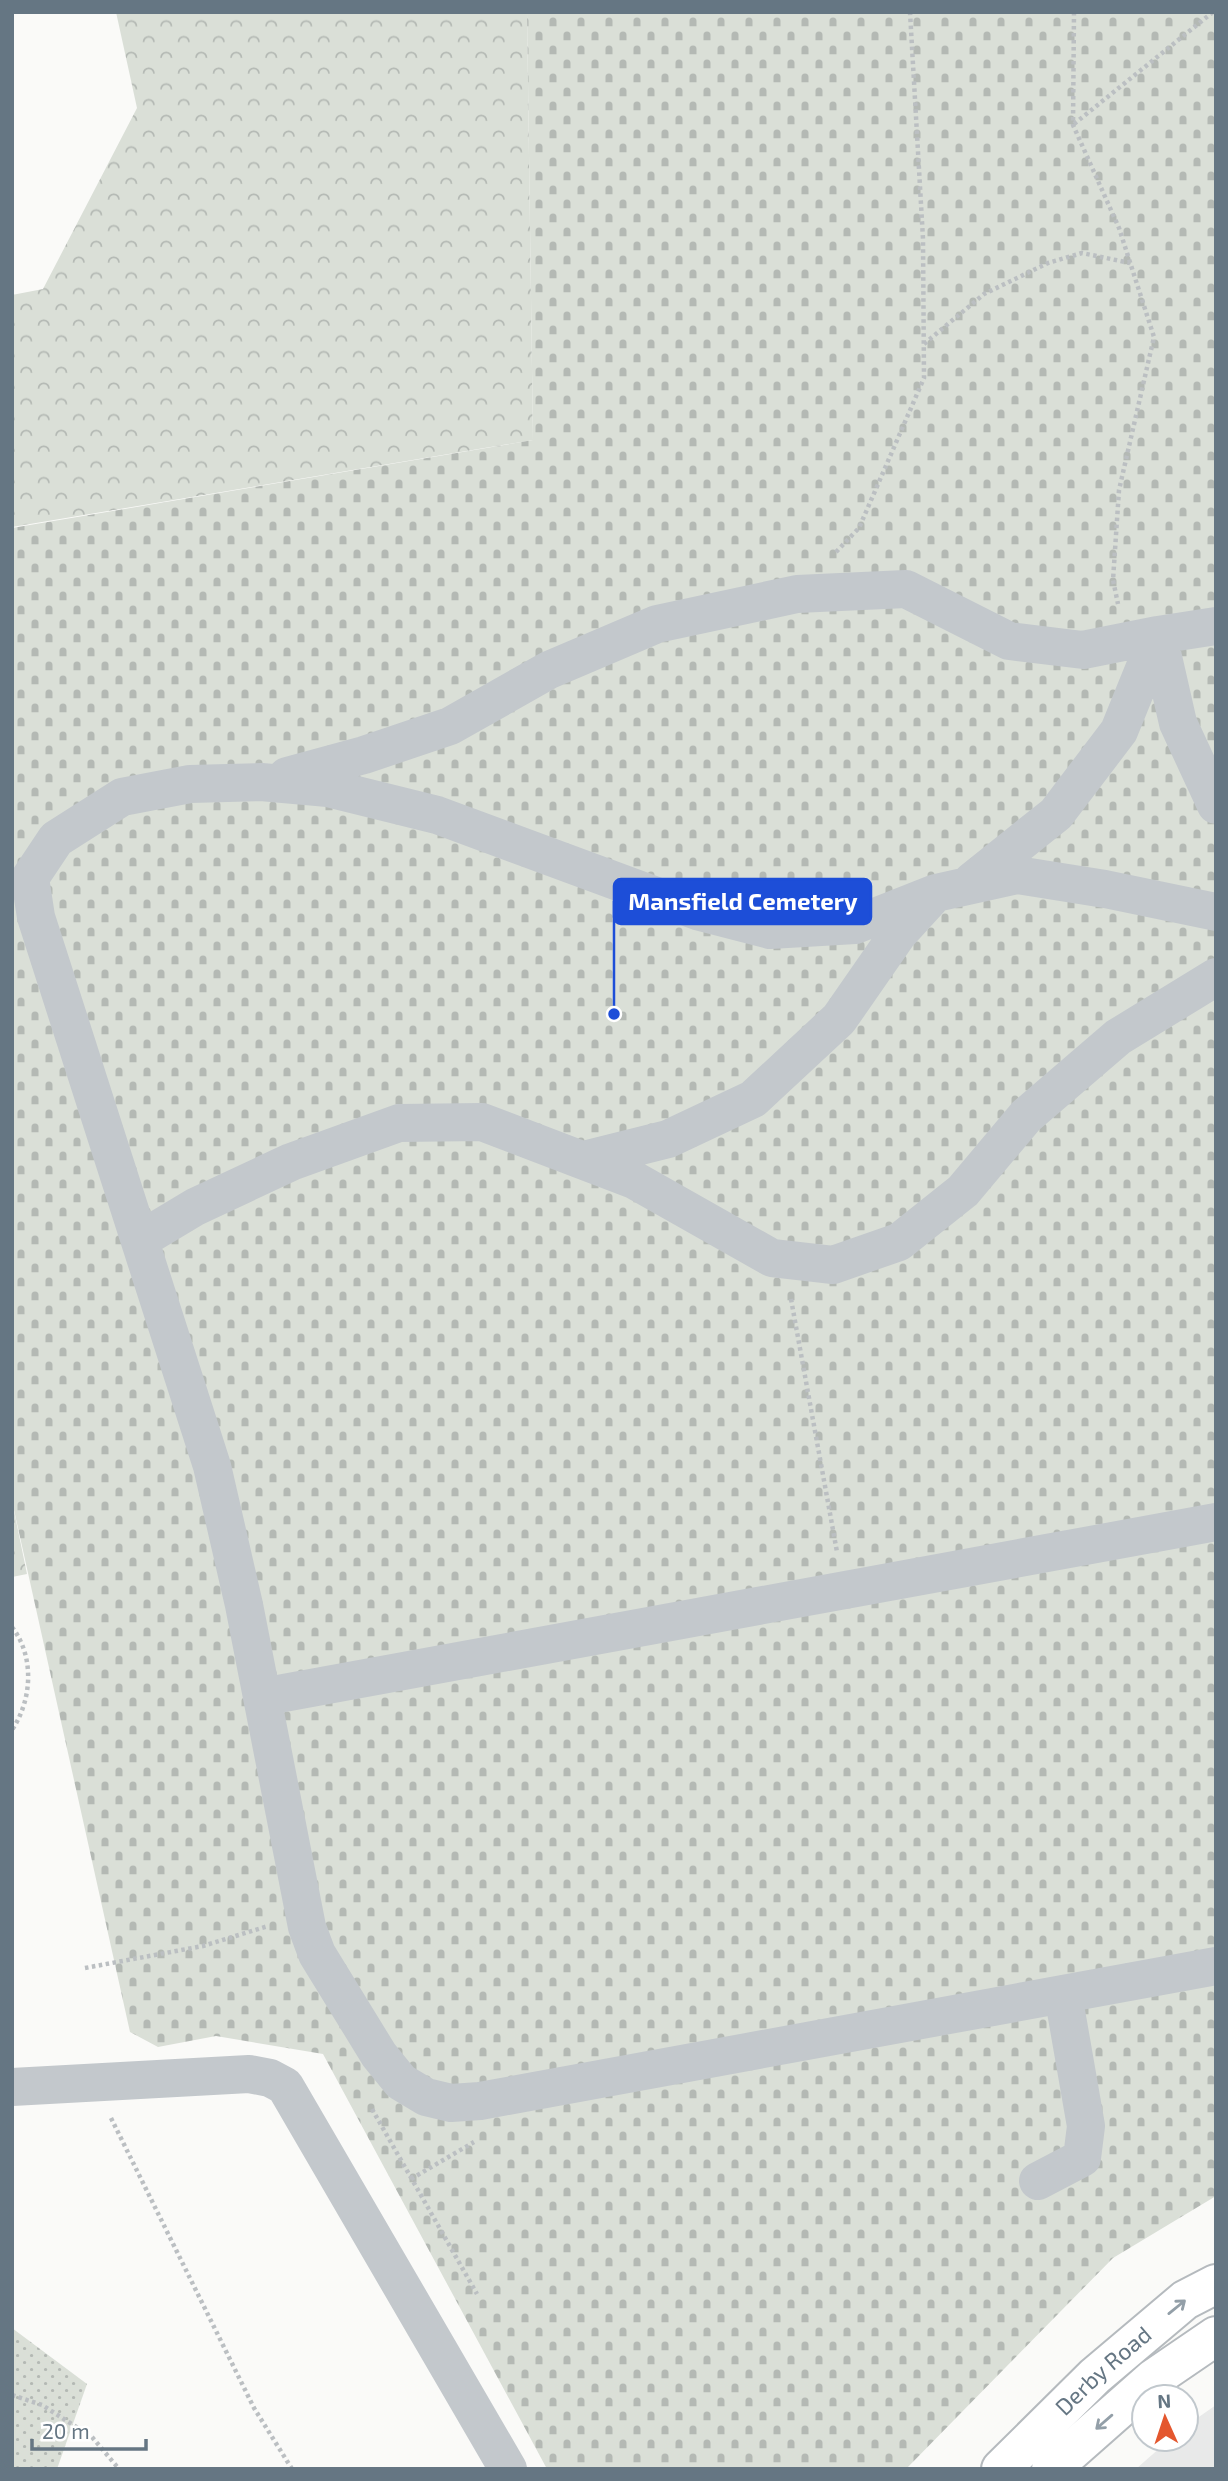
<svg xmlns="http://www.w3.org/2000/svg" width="1228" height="2481" font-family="'Exo 2',sans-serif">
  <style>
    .built { fill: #e8e9e9 }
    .forest { fill: url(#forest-crowns) }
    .cemetery { fill: url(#cemetery-stones) }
    .park { fill: url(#park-dots) }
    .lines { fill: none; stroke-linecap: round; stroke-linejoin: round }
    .major-casing { stroke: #b5babe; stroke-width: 42 }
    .path { stroke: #bbbfc2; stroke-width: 4.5; stroke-dasharray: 3.5 3.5; stroke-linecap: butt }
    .minor { stroke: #c3c8cc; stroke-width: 38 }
    .major { stroke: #fff; stroke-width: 38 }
    .oneway { stroke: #939fa8 }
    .labels { text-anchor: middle; stroke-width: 7; stroke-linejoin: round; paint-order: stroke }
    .street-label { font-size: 23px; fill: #657683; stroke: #fff }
    .leader { fill: none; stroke: #1d4ed8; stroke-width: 2.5 }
    .callout-dot { fill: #1d4ed8; stroke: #fff; stroke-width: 2.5 }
    .callout { fill: #1d4ed8; stroke: #1d4ed8; stroke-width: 2.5 }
    .callout-label { font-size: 24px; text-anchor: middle; font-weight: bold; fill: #fff }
  </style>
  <defs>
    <pattern id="forest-crowns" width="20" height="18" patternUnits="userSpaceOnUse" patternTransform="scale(1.75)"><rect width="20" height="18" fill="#dadfd7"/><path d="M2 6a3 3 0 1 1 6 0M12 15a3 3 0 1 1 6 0" fill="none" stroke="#b4b9b4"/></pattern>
    <pattern id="cemetery-stones" width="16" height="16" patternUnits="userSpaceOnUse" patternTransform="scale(1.75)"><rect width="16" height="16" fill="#dadfd7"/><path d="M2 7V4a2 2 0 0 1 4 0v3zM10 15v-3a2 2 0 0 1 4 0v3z" fill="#b4b9b4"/></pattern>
    <pattern id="park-dots" width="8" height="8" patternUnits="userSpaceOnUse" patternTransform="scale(1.75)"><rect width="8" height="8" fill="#dadfd7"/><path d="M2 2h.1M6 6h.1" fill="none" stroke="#b4b9b4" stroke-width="1.8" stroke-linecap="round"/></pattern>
  </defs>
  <rect width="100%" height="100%" fill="#fafaf8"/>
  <path class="built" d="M1216,2405V2469H1136L1170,2439H1186V2426Z"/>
  <path class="forest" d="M116,12H527L533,440L12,527V295L43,289L137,108Z
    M12,1501L27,1574L12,1577Z"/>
  <path class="cemetery" d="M527,12H1216V2196L1113,2258L906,2469H547L323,2054L216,2036L158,2047L130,2032L12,1501V528L533,440Z"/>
  <path class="park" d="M12,2328L87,2384L57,2469H12Z"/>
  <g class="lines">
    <defs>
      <g id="major">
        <path id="s1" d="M1001,2469L1095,2376L1185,2300L1216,2284"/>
        <path d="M1051,2469L1153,2379L1216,2336"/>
      </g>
    </defs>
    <use href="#major" class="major-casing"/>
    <path class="path" d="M1074,12L1073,125L1119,228L1154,337L1119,490L1113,580L1118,604
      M1074,124L1213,12
      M924,344L984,294L1048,263L1082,253L1130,263
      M836,552L859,528L924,378L923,239L910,12
      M791,1299L837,1552
      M12,1627C35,1657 32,1700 12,1730
      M85,1968L203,1946L268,1926
      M372,2109L477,2294
      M111,2118L254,2408L292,2469
      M411,2179L474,2142
      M12,2395L42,2405L92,2437L119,2469"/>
    <path class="minor" d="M1158,635L1178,723L1216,805
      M287,776L364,755L450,726L549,670L657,624L797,594L906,589L1009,641L1083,650L1158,635L1216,626
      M972,881L1056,814L1119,731L1158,635
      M1216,912L1105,889L1017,875L936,893L855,925L770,930L697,911L437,815L328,788L261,782L190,784L122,797L56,839L30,878L36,917L212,1466L244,1605L307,1927L317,1954L379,2055L401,2082L426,2097L451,2103L480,2101L1216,1966
      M584,1160L668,1139L753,1099L839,1019L898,934L930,899
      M140,1240L195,1207L291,1162L399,1123L482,1122L634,1180L772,1258L833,1265L899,1242L963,1191L1026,1116L1118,1037L1216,977
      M262,1697L1216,1522
      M12,2087L249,2074L270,2078L285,2086L508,2469
      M1038,2181L1082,2158L1086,2126L1063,1994"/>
    <use href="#major" class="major"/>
  </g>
  <defs><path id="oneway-shaft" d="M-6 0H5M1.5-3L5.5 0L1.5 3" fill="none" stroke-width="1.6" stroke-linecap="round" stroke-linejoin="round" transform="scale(1.75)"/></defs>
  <g class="oneway">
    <use href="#oneway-shaft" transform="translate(1177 2307) rotate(-39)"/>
    <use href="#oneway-shaft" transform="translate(1104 2422) rotate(139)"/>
  </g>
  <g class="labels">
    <g class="street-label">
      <text dy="8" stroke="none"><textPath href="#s1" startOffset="142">Derby Road</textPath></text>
    </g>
  </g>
  <path class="leader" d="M614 1014L614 901"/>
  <circle class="callout-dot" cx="614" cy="1014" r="7"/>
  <rect class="callout" x="614" y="879" width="257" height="45" rx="7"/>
  <g class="callout-label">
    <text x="743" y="910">Mansfield Cemetery</text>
  </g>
  <rect width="1228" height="2481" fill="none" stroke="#657683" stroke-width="28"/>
  <g transform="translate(1165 2418) rotate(357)"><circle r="33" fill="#ffffff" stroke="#c1c8cd" stroke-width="2"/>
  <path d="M0-5L12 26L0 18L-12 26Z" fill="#e4572e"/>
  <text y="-10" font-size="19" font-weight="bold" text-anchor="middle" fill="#657683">N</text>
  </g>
  <path d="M32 2439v10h114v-10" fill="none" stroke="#657683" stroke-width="3.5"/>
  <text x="42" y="2439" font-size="21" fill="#657683" stroke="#ffffff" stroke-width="5" paint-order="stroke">20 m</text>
</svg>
